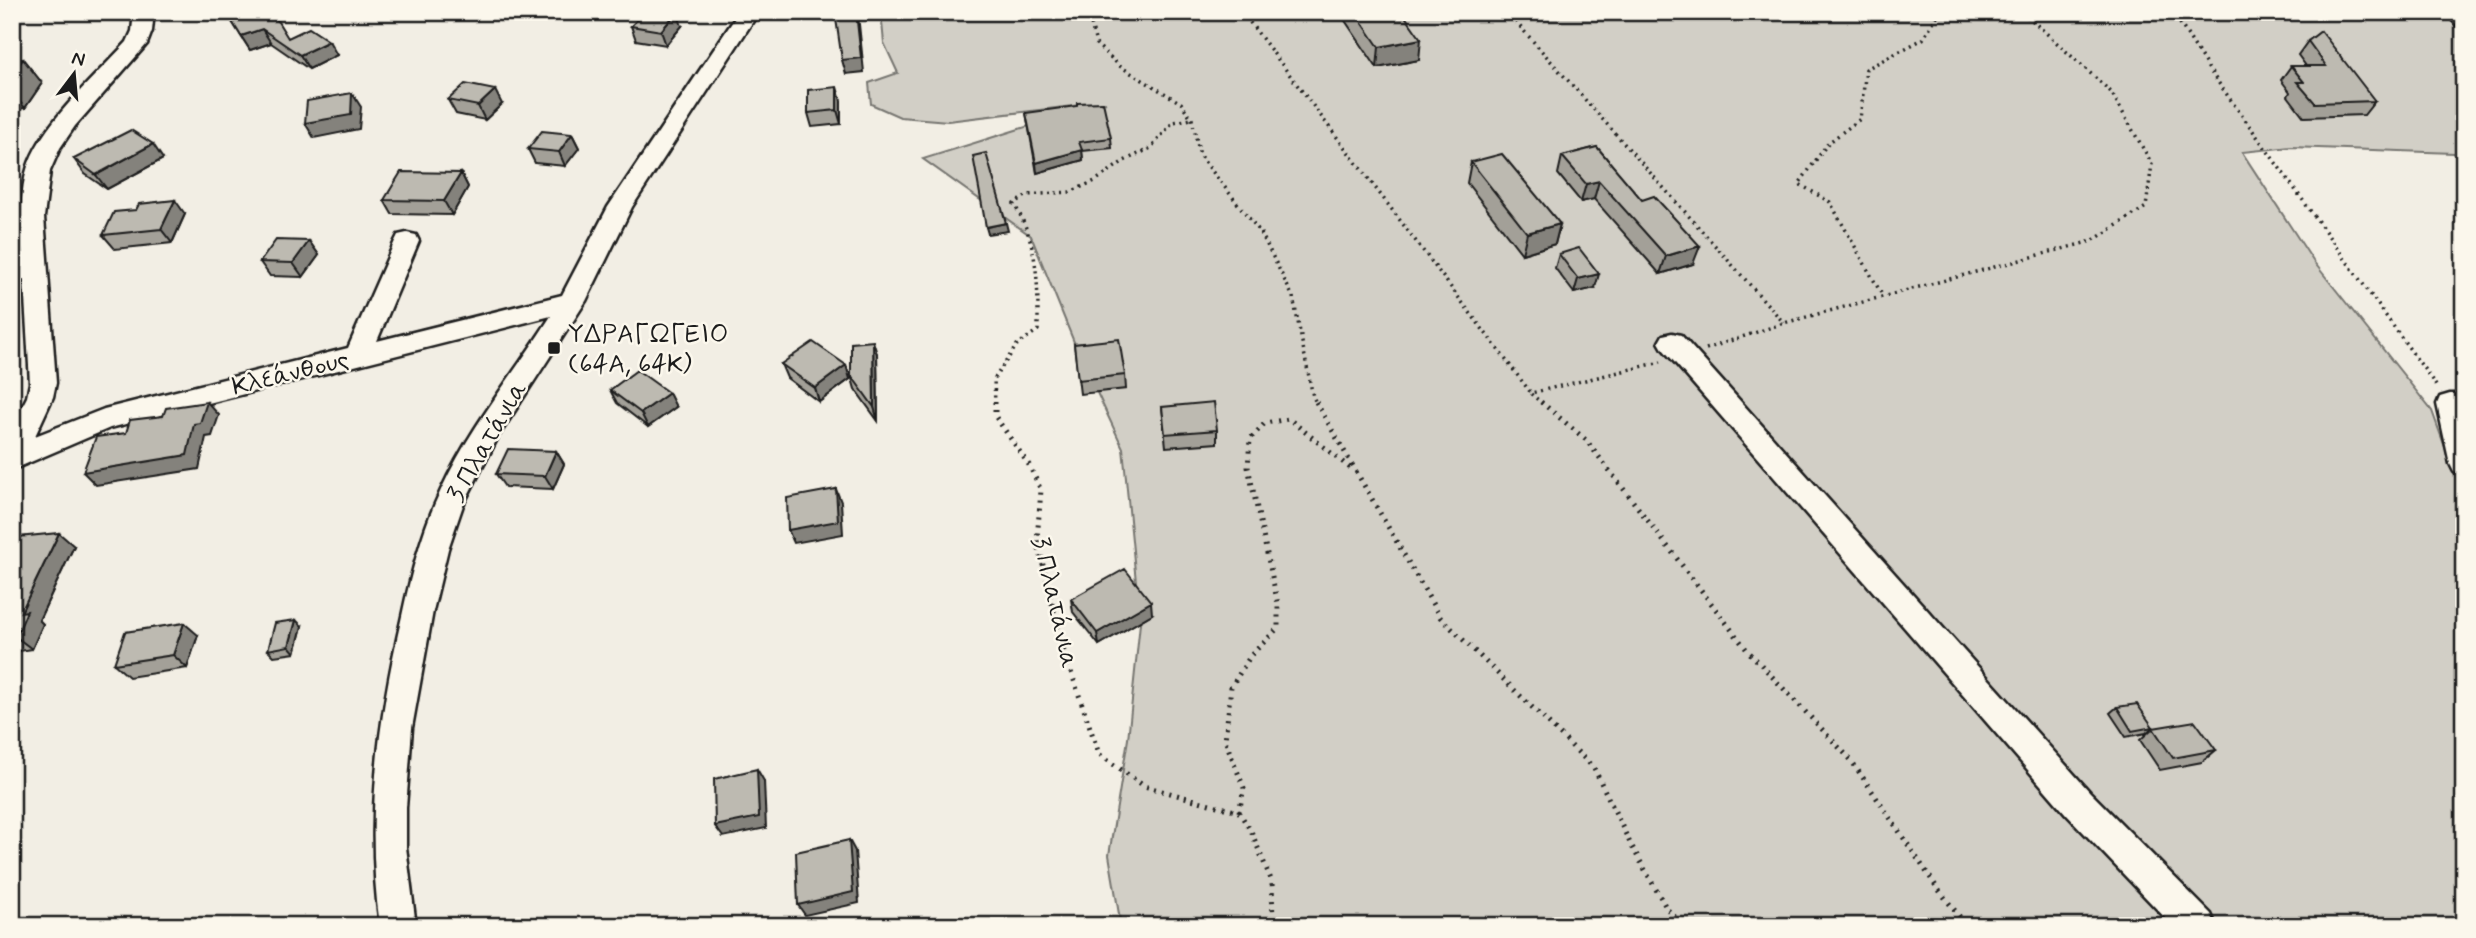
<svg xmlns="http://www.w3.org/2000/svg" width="2476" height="938" font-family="Mynerve,sans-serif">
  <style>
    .green { fill: #d2cfc6; stroke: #777671; stroke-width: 2 }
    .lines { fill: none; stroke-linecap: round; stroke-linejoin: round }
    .minor-casing { stroke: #1c1c1c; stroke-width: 5 }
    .path-far1 { stroke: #1c1c1c; stroke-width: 3.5; stroke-dasharray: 2 4.5; stroke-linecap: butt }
    .path { stroke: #1c1c1c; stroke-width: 5; stroke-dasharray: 2 6; stroke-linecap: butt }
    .minor { fill: #fbf7ec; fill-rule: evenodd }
    .wall { fill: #a3a098; stroke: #1c1c1c; stroke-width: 2 }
    .shaded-wall { fill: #84827c; stroke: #1c1c1c; stroke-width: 2 }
    .building { fill: #bdbab1; stroke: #1c1c1c; stroke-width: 2 }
    .poi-dot { fill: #1c1c1c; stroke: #fbf7ec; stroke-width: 2.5 }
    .labels { text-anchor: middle; stroke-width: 5; stroke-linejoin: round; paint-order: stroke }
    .poi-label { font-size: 26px; fill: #1c1c1c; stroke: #fbf7ec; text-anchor: start }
    .street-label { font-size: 26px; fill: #1c1c1c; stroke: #fbf7ec }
  </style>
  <rect width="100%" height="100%" fill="#f2eee4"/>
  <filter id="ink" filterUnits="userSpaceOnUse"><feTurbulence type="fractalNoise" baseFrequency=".0143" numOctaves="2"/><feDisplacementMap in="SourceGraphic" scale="14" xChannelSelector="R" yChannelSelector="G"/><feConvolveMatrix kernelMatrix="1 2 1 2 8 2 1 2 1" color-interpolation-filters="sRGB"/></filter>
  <g filter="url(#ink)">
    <path class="green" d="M881,12H2464V161L2454,153L2291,147L2242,152L2313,261L2432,411L2464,500V926H1121L1109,855L1128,739L1140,623L1123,448L1078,352L1031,236L923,159L1106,102L948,121L900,117L871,104L869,83L898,73L884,43Z"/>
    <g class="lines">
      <defs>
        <path id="minor" d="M134,12H154L152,31L147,44L75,126L60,148L50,171L44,217L56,383L53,397L35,436L104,409L348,348L395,241L398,235L407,233L416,235L419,241L377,341L562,295L608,207L739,12H759L632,207L586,301L498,437L463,505L448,549L433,611L412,728L406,808V847L416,926H380C365,820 378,720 402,616C411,574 422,530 441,490C470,427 514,374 551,316L110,428L12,470V426L27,397L30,383L24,280L12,283V266L23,263C21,233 19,203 26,173C37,127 95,77 127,42L132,31Z
          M2445,12H2464V27L2457,25Z
          M1672,333L1681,335L2090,792L2211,914L2216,926H2173L2066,814L1663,349L1659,342L1663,335Z
          M2450,394H2464V475L2454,472L2450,464L2437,404L2440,397Z"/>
      </defs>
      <use href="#minor" class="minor-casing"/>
      <path class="path-far1" d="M1088,12L1096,44L1121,67L1181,103L1192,119L1200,156L1261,233L1293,297L1313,397L1317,404
        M1242,12L1531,393L1661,362
        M1507,12L1784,323
        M2173,12L2210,71L2437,387
        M1881,293L1830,202L1799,184L1828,143L1860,119L1866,69L1923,39L1937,16L1935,12
        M1706,349L1784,323L2092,241L2146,207L2152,164L2111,92L2023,12
        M1531,394L1543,404
        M995,404L994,379L1017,345L1038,330C1038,285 1039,244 1014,204L1027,195L1070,192L1095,181L1124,161L1151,148L1173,122L1192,119"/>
      <path class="path" d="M995,402V416L1029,465L1041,490L1037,540L1062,645L1099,754L1144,786L1239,812L1251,831L1272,882L1273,926
        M1316,402L1440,617L1594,768L1630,843L1667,909L1684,926
        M1541,402L1586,440L1747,650L1851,760L1938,889L1967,926
        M1239,812L1244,788L1225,740L1231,687L1251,655L1278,628V604L1248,467L1250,439L1265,423L1289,419L1350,468"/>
      <use href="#minor" class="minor"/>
    </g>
    <path class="wall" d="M1345,12H1402L1419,60L1377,68L1344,19Z
      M231,20L288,38L337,55L309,69L271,43L250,50Z
      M631,26H682L666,45L636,40Z
      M2308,41L2375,101L2364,115L2304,117L2288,96L2290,92L2281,80L2291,66H2306L2298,55Z
      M23,59L42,83L25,108L15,109L12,113V60Z
      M448,100L502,104L485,120L456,114Z
      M841,101V124L812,127L808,113Z
      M1026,113L1111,138L1112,148L1082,151L1083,160L1037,173Z
      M572,134L579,148L565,166L535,163L528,149Z
      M1597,147L1693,264L1660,274L1594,199L1581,202L1558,174L1562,156Z
      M74,159H163L107,189L85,174Z
      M1471,162L1560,224L1555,244L1522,254L1467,183Z
      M461,173L468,187L452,215L392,214L384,200Z
      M185,214L172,243L115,249L103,235Z
      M309,241L319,255L303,277L270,276L260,262Z
      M1559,254L1595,288L1574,293L1555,268Z
      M1074,344L1125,375L1126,389L1080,394Z
      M877,354L878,421L855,389L851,375Z
      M781,364L846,365L850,379L819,402L787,378Z
      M610,390L676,407L648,427L617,403Z
      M1162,407L1217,430V443L1166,447Z
      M556,451L564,464L553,489L505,487L496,474Z
      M74,546L39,620L43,624L32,649L12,652V548Z
      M1071,599L1152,614L1099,645L1073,612Z
      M302,626L295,653L274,656L268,650Z
      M198,635L187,668L129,677L114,664Z
      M2117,707L2153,727L2146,733L2126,737L2110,713Z
      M2153,728L2216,750L2202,762L2160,770L2140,740Z"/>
    <path class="shaded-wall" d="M180,12H207L184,18Z
      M677,12L682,26L666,45L661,31Z
      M856,12L872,13L858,15L864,72L846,74L842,60Z
      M262,29L271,43L250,50L241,36Z
      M1421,39L1419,60L1377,68L1379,47Z
      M329,41L337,55L309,69L300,55Z
      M23,59L42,83L25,108L12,93V72Z
      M837,87L841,101V124L837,110Z
      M495,90L502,104L485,120L478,106Z
      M352,93L361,107L359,129L314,138L305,123Z
      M572,134L579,148L565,166L559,152Z
      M153,144L163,159L107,189L96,175Z
      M1082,150L1083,160L1037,173L1036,163Z
      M461,173L468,187L452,215L444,201Z
      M1599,181L1594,199L1581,202L1586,184Z
      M175,200L185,214L172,243L161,229Z
      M1006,223L1008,231L988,234L986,227Z
      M1560,224L1555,244L1522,254L1527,233Z
      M309,241L319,255L303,277L293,263Z
      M1700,246L1693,264L1660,274L1666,256Z
      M1599,274L1595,288L1574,293L1578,279Z
      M873,341L877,354L878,421L874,407Z
      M846,365L850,379L819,402L815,388Z
      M669,393L676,407L648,427L641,413Z
      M207,402L219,415L212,436L206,437L199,469L96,485L83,472L194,424Z
      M556,451L564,464L553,489L545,476Z
      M836,489L841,502L843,534L794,543L788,530Z
      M59,533L74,546L39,620L43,624L32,649L16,637L21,612Z
      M1151,602L1152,614L1099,645L1097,633Z
      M296,620L302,626L295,653L289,646Z
      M184,623L198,635L187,668L173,655Z
      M757,769L764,781L766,828L723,837L715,826Z
      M849,840L855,851L859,903L805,915L798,905Z"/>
    <path class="building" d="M256,12H272L288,38L309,28L329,41L300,55L262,29L241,36L231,20Z
      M644,12H677L661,31L631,26Z
      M835,12H856L861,58L842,60Z
      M1355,12H1402L1421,39L1379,47Z
      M2321,31L2375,101L2315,103L2297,82H2304L2291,66H2326L2308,41Z
      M23,59L12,74V60Z
      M465,84L495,90L478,106L448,100Z
      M837,87V110L808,113V90Z
      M352,93L351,115L305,123L307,101Z
      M1103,102L1111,138L1079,142L1082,150L1036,163L1026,113L1077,106V103Z
      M131,130L153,144L96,175L74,159Z
      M542,131L572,134L559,152L528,149Z
      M1597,147L1642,200L1654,196L1700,246L1666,256L1599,181L1586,184L1562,156Z
      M986,153L1006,223L986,227L973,156Z
      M1502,154L1560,224L1527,233L1471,162Z
      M401,172L461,173L444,201L384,200Z
      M175,200L161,229L103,235L114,212L136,210L139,204Z
      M276,240L309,241L293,263L260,262Z
      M1579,248L1599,274L1578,279L1559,254Z
      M1119,339L1125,375L1078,380L1074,344Z
      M873,341L874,407L851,375V343Z
      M813,342L846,365L815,388L781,364Z
      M637,370L669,393L641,413L610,390Z
      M207,402L200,423L194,424L187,455L83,472L96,437L126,433L130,420L163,416L166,408Z
      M1214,402L1217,430L1165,434L1162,407Z
      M508,449L556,451L545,476L496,474Z
      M836,489L838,521L788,530L787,498Z
      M59,533L21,612L27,611L16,637H12V548L18,537Z
      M1125,569L1151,602L1097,633L1071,599Z
      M296,620L289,646L268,650L275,623Z
      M184,623L173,655L114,664L125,632Z
      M2137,704L2153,727L2132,731L2117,707Z
      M2195,721L2216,750L2173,758L2153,728Z
      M757,769L759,817L715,826L714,779Z
      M849,840L853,892L798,905L796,852Z"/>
  </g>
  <rect class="poi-dot" x="547" y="341" width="14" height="14" rx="3.5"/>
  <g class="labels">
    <g class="poi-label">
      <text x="568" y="342">ΥΔΡΑΓΩΓΕΙΟ<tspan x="568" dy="30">(64Α, 64Κ)</tspan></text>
    </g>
    <g class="street-label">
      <text transform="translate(290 372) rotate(-14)" y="9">Κλεάνθους</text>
      <text transform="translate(486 441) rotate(-60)" y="9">3 Πλατάνια</text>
      <text transform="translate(1056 602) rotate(77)" y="9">3 Πλατάνια</text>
    </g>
  </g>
  <rect width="2476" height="938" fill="none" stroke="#fbf7ec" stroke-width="42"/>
  <rect x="21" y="21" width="2434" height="896" fill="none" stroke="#1c1c1c" stroke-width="2.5" filter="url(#ink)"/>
  <g transform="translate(74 74) rotate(16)" stroke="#fbf7ec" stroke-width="5" paint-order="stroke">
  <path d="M0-5L12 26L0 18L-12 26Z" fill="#1c1c1c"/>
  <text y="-10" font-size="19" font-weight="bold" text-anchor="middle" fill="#1c1c1c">N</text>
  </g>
</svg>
